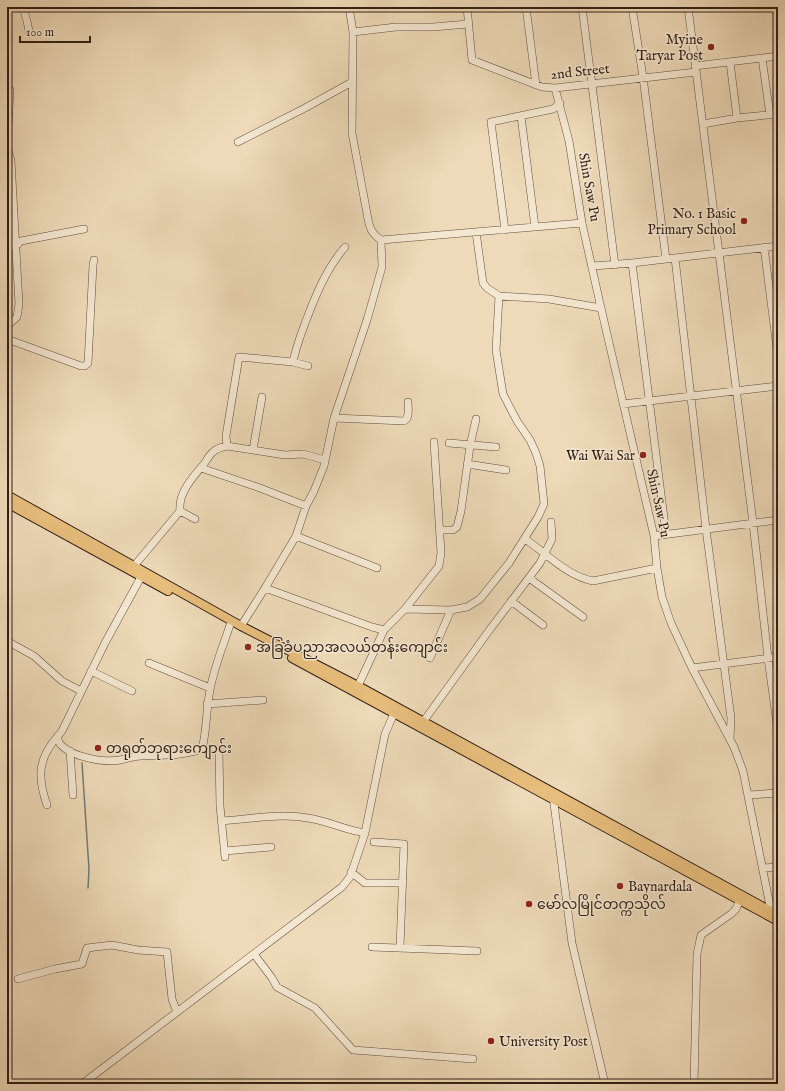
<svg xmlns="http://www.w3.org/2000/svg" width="785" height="1091" font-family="'IM FELL English','Noto Sans Myanmar',serif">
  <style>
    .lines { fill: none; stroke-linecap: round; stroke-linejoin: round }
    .stream { stroke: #717c75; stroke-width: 1.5 }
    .minor-casing { stroke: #614e3e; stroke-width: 8 }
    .major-casing { stroke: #321f16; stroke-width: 10 }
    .minor { stroke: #f4e7d1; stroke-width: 7 }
    .major { stroke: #e7bd7c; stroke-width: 8 }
    .poi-dot { fill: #8f2418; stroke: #f4e7d1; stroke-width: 1.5 }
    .labels { text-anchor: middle; stroke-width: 3; stroke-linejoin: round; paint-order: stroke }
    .poi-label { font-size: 14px; fill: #321f16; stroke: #f4e7d1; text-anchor: start }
    .street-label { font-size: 14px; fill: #321f16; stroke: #f4e7d1 }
  </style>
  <rect width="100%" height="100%" fill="#eedab8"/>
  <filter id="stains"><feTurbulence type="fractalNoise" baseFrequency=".005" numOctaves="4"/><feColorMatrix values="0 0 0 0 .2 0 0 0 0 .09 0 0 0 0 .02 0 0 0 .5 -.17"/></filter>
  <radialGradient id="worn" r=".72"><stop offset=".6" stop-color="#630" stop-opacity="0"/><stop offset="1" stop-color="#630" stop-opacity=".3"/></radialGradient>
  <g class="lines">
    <path class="stream" d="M82,763L89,869L88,888"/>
    <defs>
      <path id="minor" d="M7,7H8
        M23,7L27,21L29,31
        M349,7L353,32L352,133L368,219C370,229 372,234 381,240L582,223
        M467,7L472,60L542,87L555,88L696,72
        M526,7L536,85
        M582,7L615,265
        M632,7L643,77L666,259
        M688,7L753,523L768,658L778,732
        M231,8L234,7
        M353,32L396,27H433L468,24
        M762,58L770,115
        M730,62L737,118
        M695,66L778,56
        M7,86L10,90L7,146L11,161L19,304L17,317L7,326
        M555,88L569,141L582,223L601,308L654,536L657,568L662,597L671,623L692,668L734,747L743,771L771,911
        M521,116L535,227
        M703,124L737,118L778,114
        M238,142L305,108L352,82
        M505,230L491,122L553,109L560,103
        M476,232L483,283L487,288L499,296L549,299L601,308
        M7,246H16L21,241L84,229
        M764,247L778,356
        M675,258L706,529L731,718L730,739
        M632,263L666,534
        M593,266L632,263L778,246
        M7,339L81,366H85L88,363L93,265L94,260
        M293,362C296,346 302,332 307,318C317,292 327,268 345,247
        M623,404L778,386
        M334,418L404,421C410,418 408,409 408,402
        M449,443L496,447
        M227,446L226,436L239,357L293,362L308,366
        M253,450L262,397
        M467,464L506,470
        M201,468L260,488L306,506
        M195,519L180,511C178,493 193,477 204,464C207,460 209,455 213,452C217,448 222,447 227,446L285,455L303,454L325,460
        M440,530H453L457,527L461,511L470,446L476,419
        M296,536L377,568
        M654,536L778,520
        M525,539C546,553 567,576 593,581L657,568
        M134,566L180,511
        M143,572L141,577L105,643L62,731L57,737C58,740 59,743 61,745C72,757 104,763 120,760C127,759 133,756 141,756C160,755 183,756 202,749C207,730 206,710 210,690C214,668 223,646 230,625
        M529,578L583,617
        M265,588L372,627L384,630
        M511,601L543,625
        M405,609L451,610L467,607L480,599L509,563L538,517L544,504L540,466L536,453L530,440L517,421L503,394L496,350L499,296
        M241,626L265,588L296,536L306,506L314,491L324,466L334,418L367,320L382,267L381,240
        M7,641L34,656L62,681L81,691
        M430,658L451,610
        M149,663L210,688
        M692,668L778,657
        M91,671L132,691
        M355,690L358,686L384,630L405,609L439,566L441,553L434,442
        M207,704L263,700
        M423,722L488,632L540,563L552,539L551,522
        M202,749H215L219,752L220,806L225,857
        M70,751L73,795
        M749,795L778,793
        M553,796L572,943L605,1084
        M47,805C38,779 37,760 57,737
        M222,821C250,819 280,813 308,818C328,821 345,830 365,833
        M374,842L404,844L400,947
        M225,851L271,847
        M763,868L778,867
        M351,872L365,883H402
        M372,947L477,951
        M254,954L272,978L277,987L315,1008L353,1050L473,1059
        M18,979L55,969L82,964L87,948L112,945L138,950L167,952L172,999L177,1012
        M82,1084L342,887L350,877L365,833L385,734L396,709
        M694,1084L697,954L701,935L731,914L736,909L742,895"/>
      <path id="major" d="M7,495L241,626L358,686L778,915
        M7,503L168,591
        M292,658L778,921"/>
    </defs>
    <use href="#minor" class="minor-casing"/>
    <use href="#major" class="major-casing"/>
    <use href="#minor" class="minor"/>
    <use href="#major" class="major"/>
  </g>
  <g class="poi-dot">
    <circle cx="711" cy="47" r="4"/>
    <circle cx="744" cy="221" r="4"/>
    <circle cx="643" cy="455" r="4"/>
    <circle cx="248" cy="647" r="4"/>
    <circle cx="98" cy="748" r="4"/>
    <circle cx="620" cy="886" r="4"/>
    <circle cx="529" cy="904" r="4"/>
    <circle cx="491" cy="1041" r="4"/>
  </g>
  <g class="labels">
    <g class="poi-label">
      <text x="703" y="44" text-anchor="end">Myine<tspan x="703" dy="16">Taryar Post</tspan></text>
      <text x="736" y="218" text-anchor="end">No. 1 Basic<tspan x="736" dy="16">Primary School</tspan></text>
      <text x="635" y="460" text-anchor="end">Wai Wai Sar</text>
      <text x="256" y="652">အခြခံပညာအလယ်တန်းကျောင်း</text>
      <text x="106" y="753">တရုတ်ဘုရားကျောင်း</text>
      <text x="628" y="891">Baynardala</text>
      <text x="537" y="909">မော်လမြိုင်တက္ကသိုလ်</text>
      <text x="499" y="1046">University Post</text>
    </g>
    <g class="street-label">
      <text transform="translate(580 71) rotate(-6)" y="5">2nd Street</text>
      <text transform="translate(590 187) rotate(80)" y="5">Shin Saw Pu</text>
      <text transform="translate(659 503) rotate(78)" y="5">Shin Saw Pu</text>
    </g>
  </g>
  <rect width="785" height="1091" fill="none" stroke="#eedab8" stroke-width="24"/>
  <rect x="8" y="8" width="769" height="1075" fill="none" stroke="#321f16" stroke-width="2"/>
  <rect x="12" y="12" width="761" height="1067" fill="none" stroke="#321f16"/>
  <path d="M20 36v6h70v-6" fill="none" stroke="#321f16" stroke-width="2"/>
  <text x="26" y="36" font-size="12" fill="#321f16" stroke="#f4e7d1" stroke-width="3" paint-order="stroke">100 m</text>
  <rect width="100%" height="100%" filter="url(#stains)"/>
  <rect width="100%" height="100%" fill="url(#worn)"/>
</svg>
